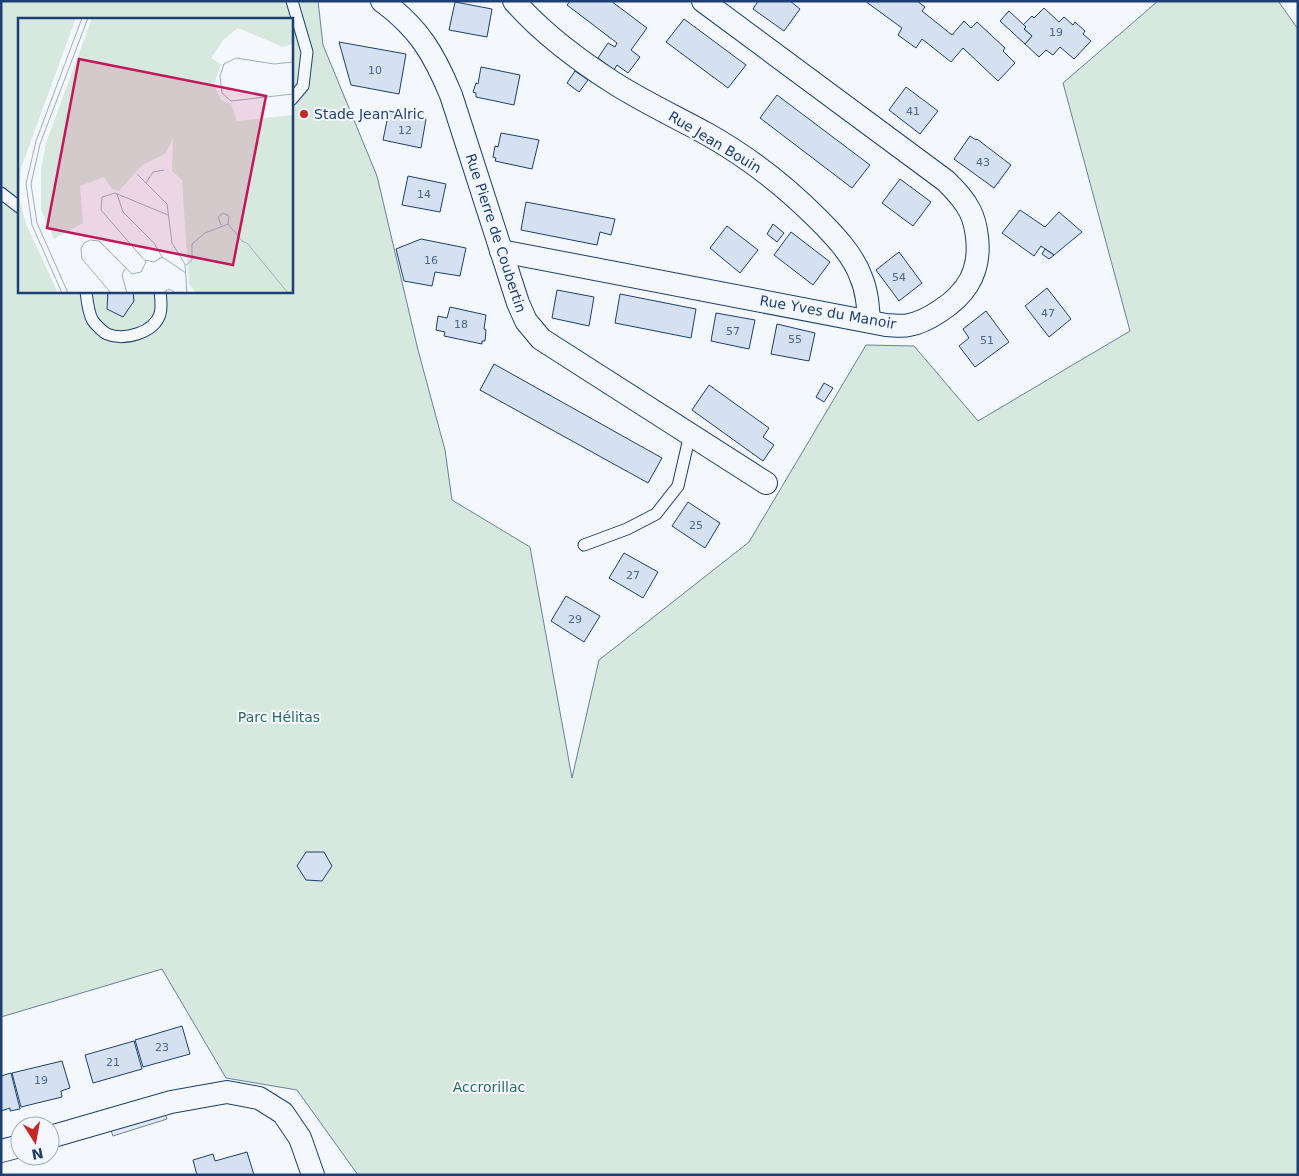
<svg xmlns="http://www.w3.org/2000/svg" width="1299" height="1176" font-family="'DejaVu Sans',sans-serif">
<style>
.green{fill:#d7e8df;stroke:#687fa3;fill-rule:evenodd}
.parking{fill:#e3e8f0;stroke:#687fa3}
.building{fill:#d5e0f0;stroke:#1d3f73}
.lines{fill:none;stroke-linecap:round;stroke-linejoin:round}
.lane-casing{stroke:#1d3f73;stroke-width:13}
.street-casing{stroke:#1d3f73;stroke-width:24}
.lane{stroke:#f4f7fb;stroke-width:11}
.street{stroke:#f4f7fb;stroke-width:22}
.poi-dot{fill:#c62828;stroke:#f4f7fb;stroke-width:2}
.labels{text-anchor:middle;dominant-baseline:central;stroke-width:4;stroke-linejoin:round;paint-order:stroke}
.number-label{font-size:11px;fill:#4b6792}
.poi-label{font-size:14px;fill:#1d3f73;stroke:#f4f7fb;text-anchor:start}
.street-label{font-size:14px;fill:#1d3f73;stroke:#f4f7fb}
.park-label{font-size:14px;fill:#2c6c60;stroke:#f4f7fb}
.inset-road{fill:none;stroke:#9eadc5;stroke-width:1}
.view{fill:#c2185b;fill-opacity:0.15;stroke:#c2185b;stroke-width:2.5}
.inset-edge{fill:none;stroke:#1d3f73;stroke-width:2.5}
</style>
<rect width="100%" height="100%" fill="#f4f7fb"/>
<path class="green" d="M1,1H318L323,45L377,176L418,350L445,450L452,500L530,547L572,778L599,660L749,542L866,345L914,346L978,421L1130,331L1063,83L1158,1H1278L1298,29V1175H358L297,1090L226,1078L162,969L1,1017ZM19,19H291V291H19Z"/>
<path class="parking" d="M164,1112L167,1119L113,1136L110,1128Z"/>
<g class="building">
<path d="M570,1H611L647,28L631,50L640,57L628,73L617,65L614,70L598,58L608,43L615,47L617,43L567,5Z"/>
<path d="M758,1H790L800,9L784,31L753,9Z"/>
<path d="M865,1H917L925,7L922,11L952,35L964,21L971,28L977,22L1005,48L1003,51L1015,63L998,81L963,48L951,62L922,39L916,48L898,35L902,28Z"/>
<path d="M455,2L492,9L487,37L449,30Z"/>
<path d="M1044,8L1059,22L1064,17L1073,25L1075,22L1085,31L1083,34L1091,41L1074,59L1060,47L1053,55L1046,50L1039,57L1025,44L1032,36L1024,29L1026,27L1023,25L1032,16L1034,18Z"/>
<path d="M1009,11L1026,27L1024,29L1032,36L1025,44L1000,21Z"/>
<path d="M684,19L746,65L728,88L666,42Z"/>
<path d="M339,42L406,54L399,94L351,85Z"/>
<path d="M481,67L520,75L514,105L476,97V93L473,92L476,83L478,84Z"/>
<path d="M575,71L588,80L579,92L567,83Z"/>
<path d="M906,87L938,111L920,134L889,110Z"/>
<path d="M777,95L870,165L852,188L760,118Z"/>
<path d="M389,111L426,119L421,148L383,140Z"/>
<path d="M501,133L539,140L532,169L495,161L496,158L493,157L495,146L498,147Z"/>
<path d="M970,136L976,140L977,139L1011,165L994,188L954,159Z"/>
<path d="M408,176L446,184L440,212L402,205Z"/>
<path d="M900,179L931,202L913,226L882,203Z"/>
<path d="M526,202L615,219L611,235L600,232L597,245L521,230Z"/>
<path d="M1020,210L1045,227L1059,212L1082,232L1054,255L1041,246L1034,256L1002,233Z"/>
<path d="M773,224L784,233L777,242L767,234Z"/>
<path d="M727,226L758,250L740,273L710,248Z"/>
<path d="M791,232L830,262L813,285L774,255Z"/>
<path d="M421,239L466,248L460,276L435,272L432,286L404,281L396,249Z"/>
<path d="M1045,249L1054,255L1049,259L1042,254Z"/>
<path d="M899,252L922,283L899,301L876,270Z"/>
<path d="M1047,288L1071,319L1049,337L1025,306Z"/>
<path d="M557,290L594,297L589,326L552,318Z"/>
<path d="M108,291H133L134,301L123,317L107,309Z"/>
<path d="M620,294L696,309L691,338L615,323Z"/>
<path d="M450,307L486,315L484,329L486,330L485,341H482V344L444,336L445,332L436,330L438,316L447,318Z"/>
<path d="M986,311L1009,342L975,367L959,346L969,338L963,329Z"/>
<path d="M716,313L755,320L749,349L711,341Z"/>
<path d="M777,324L815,333L809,361L771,354Z"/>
<path d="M494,364L662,458L648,483L480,390Z"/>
<path d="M824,383L833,388L824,402L816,397Z"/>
<path d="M709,385L769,428L763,437L774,445L763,461L692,410Z"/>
<path d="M688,502L720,523L705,548L672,526Z"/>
<path d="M624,553L658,572L643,598L609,578Z"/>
<path d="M566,596L600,616L584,642L551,621Z"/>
<path d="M306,852H324L332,866L322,881L306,880L297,866Z"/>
<path d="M182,1026L190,1054L143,1067L135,1040Z"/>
<path d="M134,1041L142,1069L93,1083L85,1055Z"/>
<path d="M62,1061L70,1088L61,1091L62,1097L21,1107L12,1073Z"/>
<path d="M11,1073L20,1109L10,1111V1108L1,1111V1076Z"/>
<path d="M247,1152L254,1175H197L193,1160L213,1154L215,1161Z"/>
</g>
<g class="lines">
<g class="lane-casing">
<g id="lane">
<path d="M291,100L303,86L307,52L292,1"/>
<path d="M1,193L19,207"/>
<path d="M86,291C87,300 88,313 93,321C96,325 103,332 107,334C124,341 154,333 160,314C162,307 161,299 160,291"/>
<path d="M584,545L627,529L656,514L678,486L690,434"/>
</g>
</g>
<g class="street-casing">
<g id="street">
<path d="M382,1C419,28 434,54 451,95L518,303L526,321L541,339L766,483"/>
<path d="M514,1C542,33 578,60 614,83C644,102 676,117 707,134C748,157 785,186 818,219C835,236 853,255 861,277C867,291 868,306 869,321"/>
<path d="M501,251L886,325C893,325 902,327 909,325C920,323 931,317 940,311C968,293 981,270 977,237C976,228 974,219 970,211C964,199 955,190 946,181L703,1"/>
<path d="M50,1137L171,1102L227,1092L259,1098L283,1113L300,1138L313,1175"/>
<path d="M1,1151L20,1146"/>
</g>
</g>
<use href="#lane" class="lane"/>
<use href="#street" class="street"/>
</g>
<circle class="poi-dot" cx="304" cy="114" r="5"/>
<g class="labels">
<g class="number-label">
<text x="1056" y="32">19</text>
<text x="375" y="70">10</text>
<text x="913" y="111">41</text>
<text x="405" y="130">12</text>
<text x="983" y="162">43</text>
<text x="424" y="194">14</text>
<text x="431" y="260">16</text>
<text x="899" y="277">54</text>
<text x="1048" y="313">47</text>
<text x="461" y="324">18</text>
<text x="733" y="331">57</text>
<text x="795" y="339">55</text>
<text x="987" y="340">51</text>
<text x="696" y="525">25</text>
<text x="633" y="575">27</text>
<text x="575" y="619">29</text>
<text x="162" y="1047">23</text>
<text x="113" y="1062">21</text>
<text x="41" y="1080">19</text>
</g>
<g class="poi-label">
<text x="314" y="114">Stade Jean Alric</text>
</g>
<g class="street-label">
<text transform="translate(715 142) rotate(31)">Rue Jean Bouin</text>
<text transform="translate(496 233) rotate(72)">Rue Pierre de Coubertin</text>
<text transform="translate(828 312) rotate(10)">Rue Yves du Manoir</text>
</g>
<g class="park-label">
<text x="279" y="717">Parc Hélitas</text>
<text x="489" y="1087">Accrorillac</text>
</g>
</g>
<g transform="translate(18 18)">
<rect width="275" height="275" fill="#f4f7fb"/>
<path d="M0,0H58L3,150L1,179L8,206L40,275H0ZM74,0H275L274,26L265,29L220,10L205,22L193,40L203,46L196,66L203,82L213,86L219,103L275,97V275H178L171,266L164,162L154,153L155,120L148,135L123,148L101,173L94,171L86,159L62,168L65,205L36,221L23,192V152L28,125Z" fill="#d7e8df"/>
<path class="inset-road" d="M275,44L256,46L218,40L206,46L202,58L204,75L213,83L275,76M119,156L149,186L154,225L167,246L169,275M128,165L135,154L146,152M99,176L105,194L136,225L144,239M203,207L200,199L205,195L211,198L210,206M127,242L136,244L144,239L168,255M167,248L174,242V226L187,215L210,206L224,223L229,225L270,275M107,251L104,257L109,275M44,275L14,207L8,166L18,123L64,0M50,275L19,205L13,166L22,126L70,0M93,275L64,241L63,231L66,225L72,222L81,223L114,256L123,254L128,244L83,192L84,179L97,175L150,197M145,275L151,271L158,275"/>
<path class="view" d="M61,41L248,78L215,247L29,210Z"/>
<rect width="275" height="275" class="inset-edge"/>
</g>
<rect width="1299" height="1176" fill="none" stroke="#1d3f73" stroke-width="5"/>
<g transform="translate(35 1141) rotate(169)"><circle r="24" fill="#f4f7fb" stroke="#9eadc5"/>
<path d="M0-4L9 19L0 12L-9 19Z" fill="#c62828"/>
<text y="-8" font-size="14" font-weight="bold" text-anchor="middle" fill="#1d3f73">N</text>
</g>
</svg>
